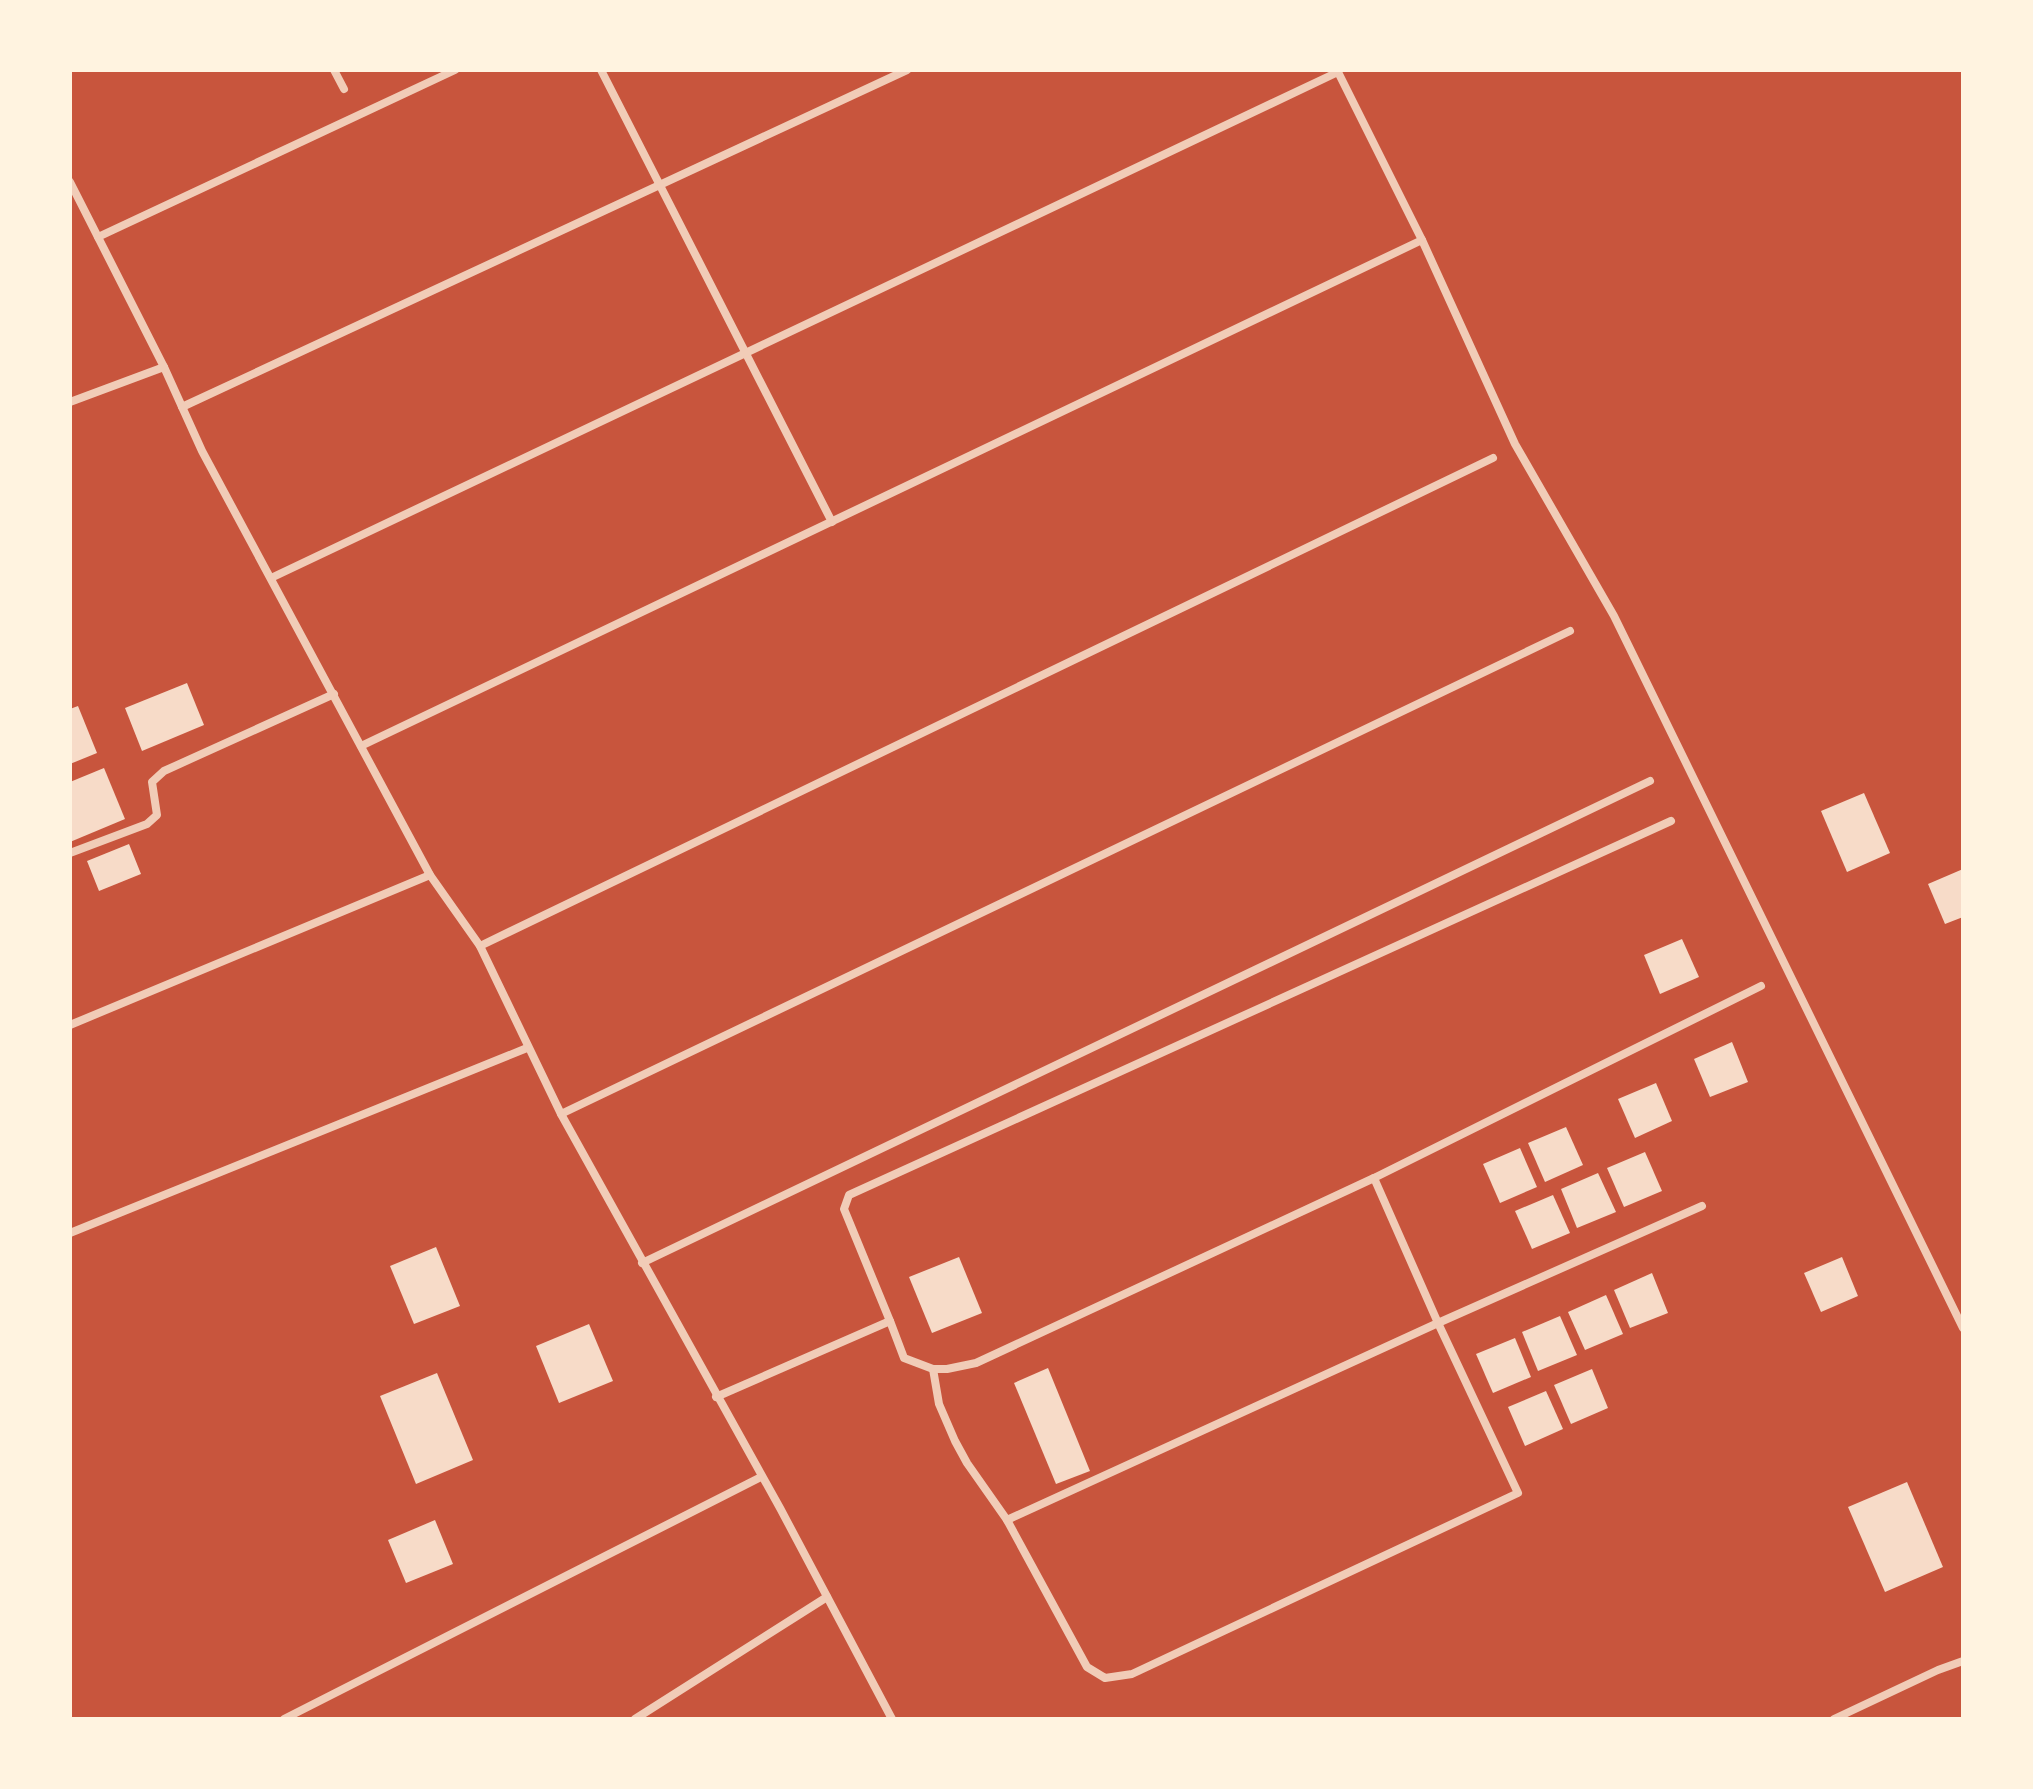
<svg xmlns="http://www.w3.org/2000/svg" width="2033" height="1789" font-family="'Roboto Serif',serif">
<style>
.building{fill:#f7dbc8}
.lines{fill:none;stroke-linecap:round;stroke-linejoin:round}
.minor{stroke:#f1ccb7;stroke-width:8}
</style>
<rect width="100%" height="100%" fill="#c8553d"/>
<g class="building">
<path d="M187,683L204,725L142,751L125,708Z"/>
<path d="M78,706L97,753L70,764V709Z"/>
<path d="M104,768L125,819L70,842V782Z"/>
<path d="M1864,793L1890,853L1847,872L1821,811Z"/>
<path d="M129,844L141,874L99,891L87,861Z"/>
<path d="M1963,869V917L1945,924L1928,884Z"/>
<path d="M1682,939L1699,977L1660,994L1644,955Z"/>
<path d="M1732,1042L1748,1082L1710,1097L1694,1059Z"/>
<path d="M1656,1083L1672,1121L1635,1138L1618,1099Z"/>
<path d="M1566,1127L1583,1165L1545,1182L1528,1143Z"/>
<path d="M1520,1148L1537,1187L1500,1203L1483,1164Z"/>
<path d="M1645,1152L1662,1191L1624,1207L1607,1168Z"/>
<path d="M1598,1173L1616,1212L1577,1228L1561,1189Z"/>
<path d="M1553,1195L1570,1233L1532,1249L1515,1211Z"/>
<path d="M436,1247L460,1306L414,1324L390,1266Z"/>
<path d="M959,1257L982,1313L932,1333L909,1277Z"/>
<path d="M1842,1257L1858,1296L1821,1312L1804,1273Z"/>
<path d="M1652,1273L1668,1313L1630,1328L1614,1290Z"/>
<path d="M1606,1295L1623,1334L1585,1350L1568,1312Z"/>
<path d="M1560,1316L1577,1355L1538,1371L1522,1332Z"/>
<path d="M589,1324L613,1381L559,1403L536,1346Z"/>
<path d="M1515,1338L1531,1377L1493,1393L1476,1354Z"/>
<path d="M1048,1368L1090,1471L1056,1484L1014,1383Z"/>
<path d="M1592,1369L1608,1408L1571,1424L1554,1385Z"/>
<path d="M437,1373L473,1460L416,1484L380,1396Z"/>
<path d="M1546,1391L1563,1429L1525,1446L1508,1407Z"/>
<path d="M1907,1482L1943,1567L1885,1592L1848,1507Z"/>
<path d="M435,1520L453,1564L406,1583L388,1540Z"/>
</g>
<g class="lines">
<g class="minor">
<path d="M334,70L344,89"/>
<path d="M601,70L832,522"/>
<path d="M1337,70L1422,240L1515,444L1614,616L1963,1328"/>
<path d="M70,182L164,367L202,451L430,875L480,946L561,1114L780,1508L892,1719"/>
<path d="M98,237L455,70"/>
<path d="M70,402L164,367"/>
<path d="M182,407L907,70"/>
<path d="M271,578L1338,72"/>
<path d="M361,746L1422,240"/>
<path d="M70,853L147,824L157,815L152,782L164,771L334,694"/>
<path d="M480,946L1493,458"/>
<path d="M70,1025L430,875"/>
<path d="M561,1114L1570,631"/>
<path d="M70,1233L527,1048"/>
<path d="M642,1263L1650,781"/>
<path d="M890,1321L844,1209L849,1195L1671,821"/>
<path d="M933,1369L939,1404L955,1441L967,1463L1007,1520L1087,1667L1105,1678L1132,1674L1518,1493L1438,1323L1374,1178"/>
<path d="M716,1397L890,1321L904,1358L933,1369H947L976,1363L1374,1178L1761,986"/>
<path d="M1007,1520L1438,1323L1702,1206"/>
<path d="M284,1719L761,1477"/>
<path d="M635,1719L827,1597"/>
<path d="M1834,1719L1938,1670L1963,1661"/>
</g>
</g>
<rect width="2033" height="1789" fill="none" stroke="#fff3e0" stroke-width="144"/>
</svg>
